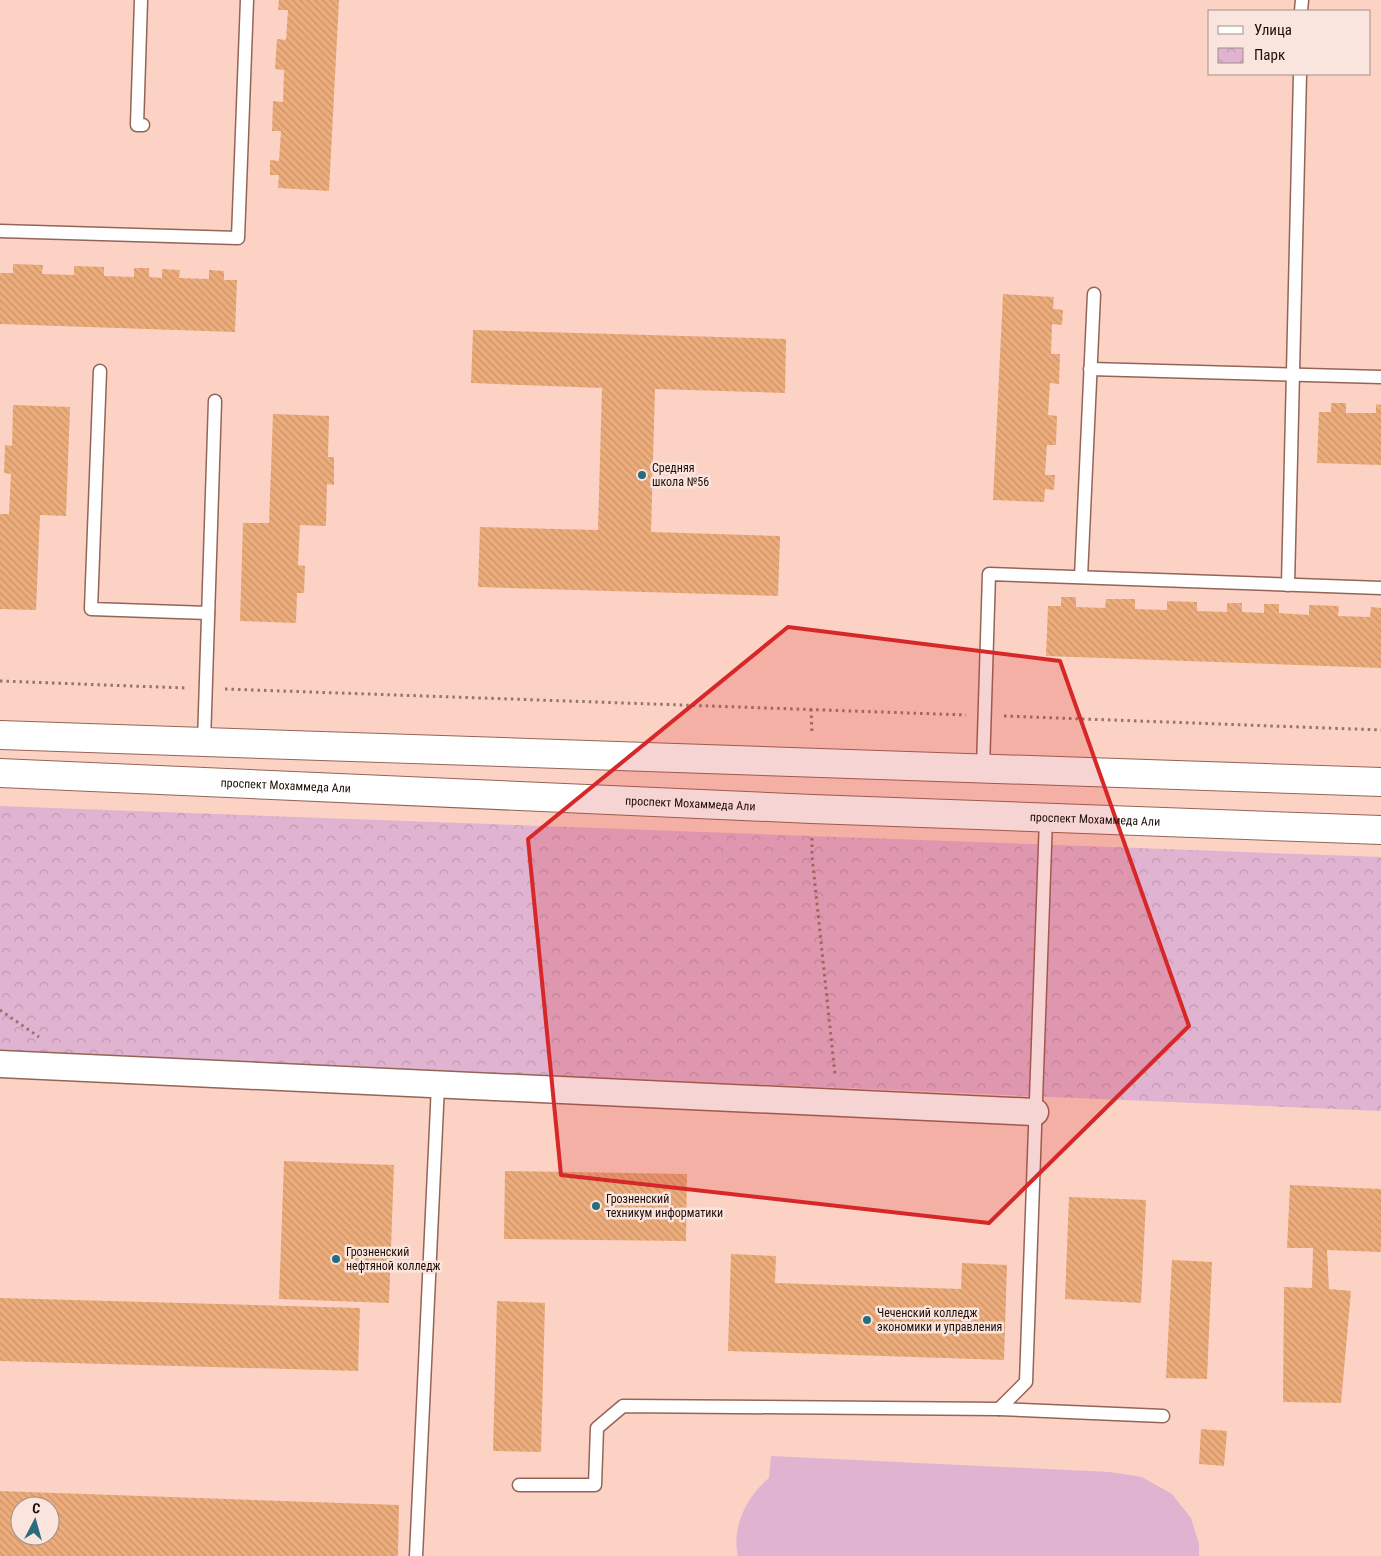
<svg xmlns="http://www.w3.org/2000/svg" width="1381" height="1556" font-family="'Roboto Condensed',sans-serif">
<style>
.park{fill:url(#park-crowns)}
.garden{fill:#e0b3d1}
.building{fill:url(#building-back-hatch);fill-rule:evenodd}
.lines{fill:none;stroke-linecap:round;stroke-linejoin:round}
.lane-casing{stroke:#936557;stroke-width:15}
.street-casing{stroke:#936557;stroke-width:29}
.primary-casing{stroke:#936557;stroke-width:30}
.path{stroke:#93756b;stroke-width:3;stroke-dasharray:2.5 4;stroke-linecap:butt}
.lane{stroke:#fff;stroke-width:12}
.street{stroke:#fff;stroke-width:26}
.primary{stroke:#fff;stroke-width:28}
.marked{fill:#d62828;fill-opacity:0.2;stroke:#d62828;stroke-width:4;stroke-linejoin:round}
.poi-dot{fill:#286c7d;stroke:#fae5de;stroke-width:2}
.labels{text-anchor:middle;dominant-baseline:central;stroke-width:5;stroke-linejoin:round;paint-order:stroke}
.poi-label{font-size:12px;fill:#1e0d07;stroke:#fae5de;text-anchor:start}
.street-label{font-size:12px;fill:#1e0d07;stroke:#fae5de}
</style>
<defs>
<pattern id="park-crowns" width="20" height="18" patternUnits="userSpaceOnUse" patternTransform="scale(1.25)"><rect width="20" height="18" fill="#e0b3d1"/><path d="M2 6a3 3 0 1 1 6 0M12 15a3 3 0 1 1 6 0" fill="none" stroke="#c099b2"/></pattern>
<pattern id="building-back-hatch" width="6" height="6" patternUnits="userSpaceOnUse" patternTransform="scale(1.25)"><rect width="6" height="6" fill="#ecac7b"/><path d="M-1 5l2 2M0 0l6 6M5-1l2 2" fill="none" stroke="#ca9369"/></pattern>
</defs>
<rect width="100%" height="100%" fill="#fcd2c5"/>
<path class="park" d="M0,806L1381,857V1111L0,1052Z"/>
<path class="garden" d="M771,1456L1110,1472L1142,1477L1172,1494L1191,1518L1199,1544V1556H738C731,1527 747,1496 769,1478Z"/>
<g class="building">
<path d="M279,0H339L329,191L278,188L279,175H270V160L279,161L281,131H272L273,101L283,102L284,70L275,69L277,39L286,40L288,10H278Z"/>
<path d="M13,264L43,265L42,274L74,275V266L104,267V276L134,277V268H149V277L162,278V269L180,270L179,278L209,279V270L224,271V280H237L235,332L0,324V273H13Z"/>
<path d="M1003,294L1054,297L1053,309L1063,310L1062,325L1052,324L1051,354H1060L1059,384L1050,383L1048,415L1057,416L1056,445H1047L1045,475H1055L1054,490L1045,489L1044,502L993,500Z"/>
<path d="M473,330L786,339L785,393L655,389L651,532L780,536L778,596L478,587L480,527L598,530L602,388L471,383Z"/>
<path d="M1331,403H1346V413H1376V404L1381,405V465L1317,463L1319,412H1331Z"/>
<path d="M13,405L70,407L66,516L40,515L36,610L0,609V514H9L11,474L4,473L5,445L12,446Z"/>
<path d="M273,414L329,416L328,457H334V485L327,484L326,526L300,525L298,565L305,566L304,593H297L296,623L240,621L243,523H269Z"/>
<path d="M1061,597H1076V607L1105,608L1106,599H1135V609L1167,610V601L1197,602V611L1227,612V603H1242V612L1264,613V604H1279V613L1309,615V605L1339,606L1338,616L1370,617L1371,607L1381,608V668L1046,656L1048,606H1061Z"/>
<path d="M284,1161L394,1165L389,1303L279,1299Z"/>
<path d="M505,1171L687,1174L686,1241L504,1239Z"/>
<path d="M1290,1185L1381,1189V1252L1327,1250L1329,1289L1351,1291L1341,1403L1283,1402L1284,1287L1312,1288L1313,1248H1287Z"/>
<path d="M1069,1197L1146,1200L1141,1303L1065,1299Z"/>
<path d="M731,1254L776,1256L775,1283L961,1289L962,1263L1007,1265L1004,1360L728,1351Z"/>
<path d="M1172,1260L1212,1262L1207,1379L1166,1378Z"/>
<path d="M0,1298L360,1308L358,1371L0,1361Z"/>
<path d="M497,1301L545,1303L541,1452L493,1451Z"/>
<path d="M1201,1429L1227,1431L1224,1466L1199,1464Z"/>
<path d="M0,1491L399,1505L398,1556H0ZM20,1506H50V1536H20Z"/>
</g>
<g class="lines">
<g class="lane-casing">
<g id="lane">
<path d="M141,0L137,125H143"/>
<path d="M1301,11L1302,0"/>
<path d="M0,231L238,238L247,0"/>
<path d="M1090,369L1381,377"/>
<path d="M100,371L91,609L208,613"/>
<path d="M1081,577L1094,294"/>
<path d="M1288,585L1300,74"/>
<path d="M204,742L215,401"/>
<path d="M983,768L989,574L1381,588"/>
<path d="M999,1409L1163,1416"/>
<path d="M519,1485H595L597,1428L623,1406L999,1409L1026,1382L1046,818"/>
<path d="M416,1556L438,1085"/>
</g>
</g>
<g class="street-casing">
<path id="street" d="M0,1064L1035,1112"/>
</g>
<g class="primary-casing">
<g id="primary">
<path d="M0,735L1381,782"/>
<path id="s1" d="M0,773L812,809L1381,830"/>
</g>
</g>
<g class="path">
<path d="M0,681L186,688"/>
<path d="M225,689L966,715"/>
<path d="M811,709L812,734"/>
<path d="M1004,716L1381,730"/>
<path d="M812,838V856L835,1075"/>
<path d="M0,1010L39,1037"/>
</g>
<use href="#lane" class="lane"/>
<use href="#street" class="street"/>
<use href="#primary" class="primary"/>
</g>
<path class="marked" d="M788,627L1060,661L1189,1026L989,1223L561,1175L528,839Z"/>
<g class="poi-dot">
<circle cx="642" cy="475" r="5"/>
<circle cx="596" cy="1206" r="5"/>
<circle cx="336" cy="1259" r="5"/>
<circle cx="867" cy="1320" r="5"/>
</g>
<g class="labels">
<g class="poi-label">
<text x="652" y="468">Средняя<tspan x="652" dy="14">школа №56</tspan></text>
<text x="606" y="1199">Грозненский<tspan x="606" dy="14">техникум информатики</tspan></text>
<text x="346" y="1252">Грозненский<tspan x="346" dy="14">нефтяной колледж</tspan></text>
<text x="877" y="1313">Чеченский колледж<tspan x="877" dy="14">экономики и управления</tspan></text>
</g>
<g class="street-label">
<text stroke="none"><textPath href="#s1" startOffset="286">проспект Мохаммеда Али</textPath></text>
<text stroke="none"><textPath href="#s1" startOffset="691">проспект Мохаммеда Али</textPath></text>
<text stroke="none"><textPath href="#s1" startOffset="1096">проспект Мохаммеда Али</textPath></text>
</g>
</g>
<rect x="1208" y="10" width="162" height="65" fill="#fae5de" stroke="#a28f88"/>
<rect x="1218" y="26" width="25" height="8" fill="#ffffff" stroke="#a28f88"/>
<text x="1254" y="35" font-size="15" fill="#1e0d07">Улица</text>
<rect x="1218" y="48" width="25" height="15" fill="url(#park-crowns)" stroke="#a28f88"/>
<text x="1254" y="60" font-size="15" fill="#1e0d07">Парк</text>
<g transform="translate(35 1521) rotate(6)"><circle r="24" fill="#fae5de" stroke="#a28f88"/>
<path d="M0-4L9 19L0 12L-9 19Z" fill="#286c7d"/>
<text y="-8" font-size="14" font-weight="bold" text-anchor="middle" fill="#1e0d07">С</text>
</g>
</svg>
